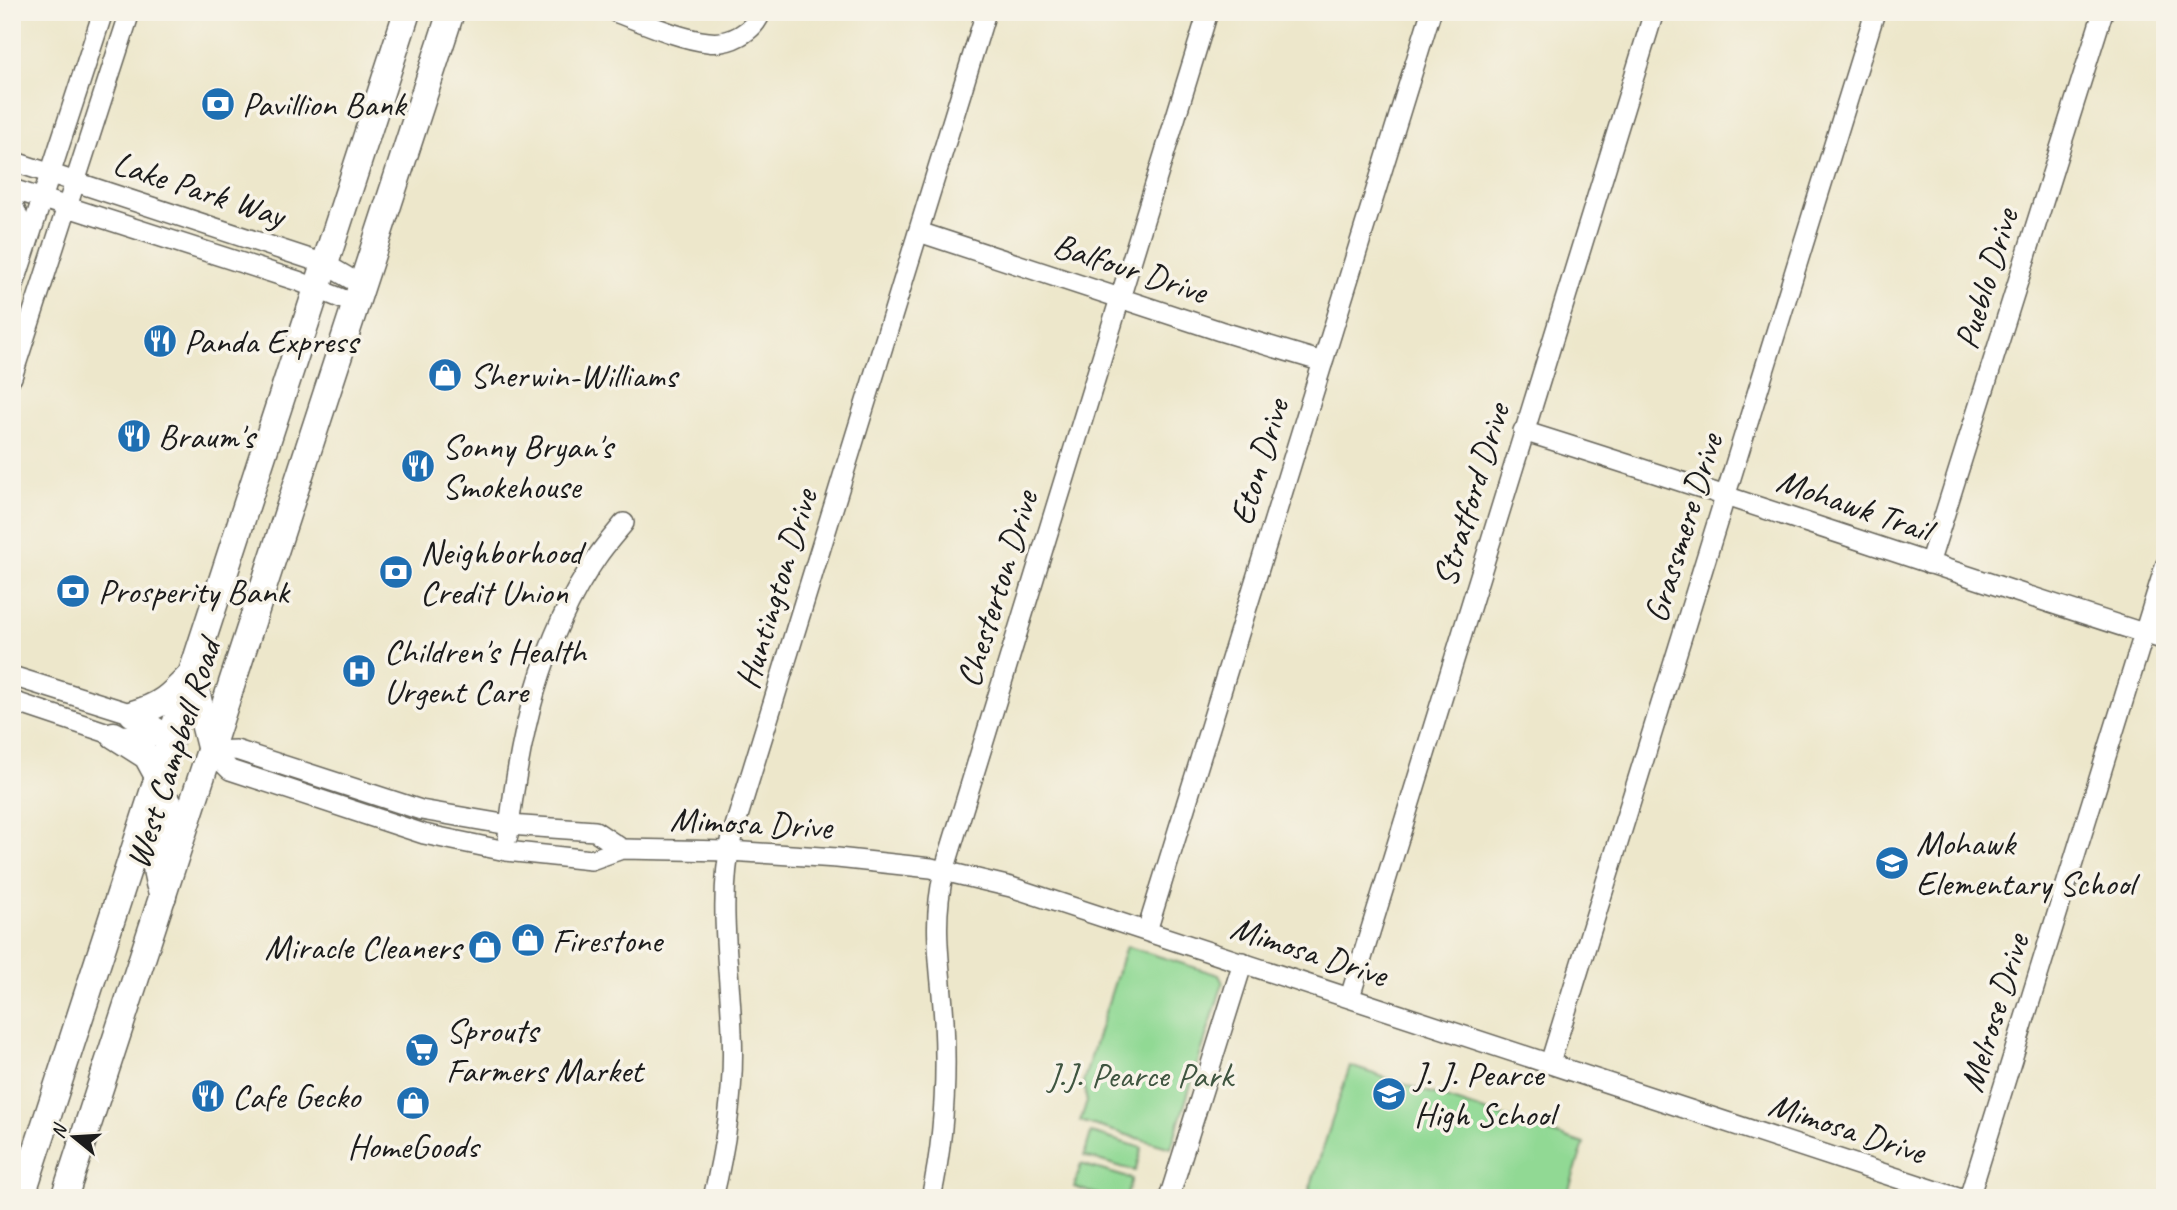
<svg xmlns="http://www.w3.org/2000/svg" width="2177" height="1210" font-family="Caveat,sans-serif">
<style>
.green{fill:#91d994;stroke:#567a58;stroke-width:2}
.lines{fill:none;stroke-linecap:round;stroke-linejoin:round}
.minor-casing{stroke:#656359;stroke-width:22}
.major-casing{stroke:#656359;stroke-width:29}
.minor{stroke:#fff;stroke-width:19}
.major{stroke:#fff;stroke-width:26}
.labels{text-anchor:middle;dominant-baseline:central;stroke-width:7;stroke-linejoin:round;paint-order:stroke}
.poi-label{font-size:35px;fill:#1c1c1c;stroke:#f7f3e8;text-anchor:start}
.street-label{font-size:35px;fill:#1c1c1c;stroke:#f7f3e8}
.park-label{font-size:35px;fill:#3f5540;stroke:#f7f3e8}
</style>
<rect width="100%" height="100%" fill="#f7f3e8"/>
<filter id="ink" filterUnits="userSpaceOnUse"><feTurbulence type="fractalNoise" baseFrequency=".0143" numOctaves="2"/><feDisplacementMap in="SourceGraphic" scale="14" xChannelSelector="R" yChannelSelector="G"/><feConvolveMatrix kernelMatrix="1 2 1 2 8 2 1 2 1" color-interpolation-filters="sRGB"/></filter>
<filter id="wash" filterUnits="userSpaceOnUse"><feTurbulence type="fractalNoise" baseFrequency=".00686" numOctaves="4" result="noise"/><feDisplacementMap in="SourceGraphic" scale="28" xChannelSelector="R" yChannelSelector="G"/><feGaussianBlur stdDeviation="1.57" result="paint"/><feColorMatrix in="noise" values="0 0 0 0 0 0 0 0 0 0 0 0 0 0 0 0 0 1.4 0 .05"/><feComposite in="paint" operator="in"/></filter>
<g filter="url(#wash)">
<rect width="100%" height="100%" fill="#ede7cb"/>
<g class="green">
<path d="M1126,946L1219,975L1223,983L1171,1148L1080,1121L1087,1102L1083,1082Z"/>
<path d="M1350,1066L1584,1144L1566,1198L1307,1197Z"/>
<path d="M1091,1133L1142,1148L1135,1171L1084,1156Z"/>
<path d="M1081,1164L1132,1179L1126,1198H1109L1074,1187Z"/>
</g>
</g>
<g filter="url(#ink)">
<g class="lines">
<g class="minor-casing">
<g id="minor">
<path d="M615,12C642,22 680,39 708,42C729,45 754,32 761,12"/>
<path d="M12,161L325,264L361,285"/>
<path d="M12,189L298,281L355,304"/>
<path d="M12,202L28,241"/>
<path d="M919,232L1220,331L1323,362"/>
<path d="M12,291L103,12"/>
<path d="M12,377L130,12"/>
<path d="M1523,431C1738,498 1951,572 2165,640"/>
<path d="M1929,564L2103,12"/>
<path d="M12,676L133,714L172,736"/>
<path d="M12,701L114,735L171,736"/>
<path d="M211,751L230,770L424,834L506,851L591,860L622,849L729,851L837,858L931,868L1011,887L1958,1198"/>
<path d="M211,751L236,750L421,810L509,825L595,831L622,849"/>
<path d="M508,836C519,739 540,639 597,557C605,545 615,534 624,523"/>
<path d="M1147,931L1431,12"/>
<path d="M1350,997L1654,12"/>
<path d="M1550,1063L1875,12"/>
<path d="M713,1198C726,1144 735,1089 732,1033C730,966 717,903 732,836L986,12"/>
<path d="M931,1198C944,1140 947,1079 944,1021C941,965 931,927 944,871L1208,12"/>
<path d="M1169,1198L1243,962"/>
<path d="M1969,1198L2165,566"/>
</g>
</g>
<g class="major-casing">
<g id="major">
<path d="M192,675L211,751"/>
<path d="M133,714C161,706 170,697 190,676"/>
<path d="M114,735L147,756L159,778"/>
<path d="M163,896C149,859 157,840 169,804"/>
<path d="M21,1198L407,12"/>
<path d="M64,1198L451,12"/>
</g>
</g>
<use href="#minor" class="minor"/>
<use href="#major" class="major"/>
</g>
</g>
<defs>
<g id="bank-disc" transform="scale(1.75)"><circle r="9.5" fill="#1f6fb2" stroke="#f7f3e8"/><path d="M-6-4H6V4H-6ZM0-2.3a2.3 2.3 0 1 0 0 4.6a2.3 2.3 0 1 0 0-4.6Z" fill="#fff"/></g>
<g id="restaurant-disc" transform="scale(1.75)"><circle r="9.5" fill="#1f6fb2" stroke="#f7f3e8"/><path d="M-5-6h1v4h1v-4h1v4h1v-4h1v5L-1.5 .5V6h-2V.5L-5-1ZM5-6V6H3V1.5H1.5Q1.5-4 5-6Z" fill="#fff"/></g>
<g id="shop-disc" transform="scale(1.75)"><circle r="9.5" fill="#1f6fb2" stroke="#f7f3e8"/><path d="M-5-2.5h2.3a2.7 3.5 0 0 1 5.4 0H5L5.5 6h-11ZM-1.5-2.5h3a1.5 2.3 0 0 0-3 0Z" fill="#fff"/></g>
<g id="hospital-disc" transform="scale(1.75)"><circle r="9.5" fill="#1f6fb2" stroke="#f7f3e8"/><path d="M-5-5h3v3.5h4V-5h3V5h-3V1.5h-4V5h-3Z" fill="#fff"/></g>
<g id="school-disc" transform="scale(1.75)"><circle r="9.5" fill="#1f6fb2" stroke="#f7f3e8"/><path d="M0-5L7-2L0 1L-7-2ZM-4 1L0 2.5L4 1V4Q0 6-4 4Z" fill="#fff"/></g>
<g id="supermarket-disc" transform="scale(1.75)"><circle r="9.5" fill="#1f6fb2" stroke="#f7f3e8"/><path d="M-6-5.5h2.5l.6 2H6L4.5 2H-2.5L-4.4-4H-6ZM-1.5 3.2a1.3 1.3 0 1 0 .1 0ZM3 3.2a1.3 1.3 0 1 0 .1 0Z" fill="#fff"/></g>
</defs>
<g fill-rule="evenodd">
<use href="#bank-disc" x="218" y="104"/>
<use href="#restaurant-disc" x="160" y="341"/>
<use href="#shop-disc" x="445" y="375"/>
<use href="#restaurant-disc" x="134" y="436"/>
<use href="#restaurant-disc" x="418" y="466"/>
<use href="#bank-disc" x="396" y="572"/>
<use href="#bank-disc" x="73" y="591"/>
<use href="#hospital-disc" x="359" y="671"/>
<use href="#school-disc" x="1892" y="863"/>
<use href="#shop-disc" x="528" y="940"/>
<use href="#shop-disc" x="485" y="947"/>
<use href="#supermarket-disc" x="422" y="1050"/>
<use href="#school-disc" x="1389" y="1094"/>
<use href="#restaurant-disc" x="208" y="1096"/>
<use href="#shop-disc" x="413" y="1103"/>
</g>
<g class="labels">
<g class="poi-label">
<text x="242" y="104">Pavillion Bank</text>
<text x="184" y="341">Panda Express</text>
<text x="470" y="375">Sherwin-Williams</text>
<text x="158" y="436">Braum's</text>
<text x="442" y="446">Sonny Bryan's<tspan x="442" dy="40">Smokehouse</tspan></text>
<text x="420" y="552">Neighborhood<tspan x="420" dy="40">Credit Union</tspan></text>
<text x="98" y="591">Prosperity Bank</text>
<text x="384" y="651">Children's Health<tspan x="384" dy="40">Urgent Care</tspan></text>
<text x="1916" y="843">Mohawk<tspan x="1916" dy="40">Elementary School</tspan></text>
<text x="552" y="940">Firestone</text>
<text x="461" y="947" text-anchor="end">Miracle Cleaners</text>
<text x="446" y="1030">Sprouts<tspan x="446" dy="40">Farmers Market</tspan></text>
<text x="1414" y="1074">J. J. Pearce<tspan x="1414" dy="40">High School</tspan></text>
<text x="232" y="1096">Cafe Gecko</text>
<text x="413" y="1146" text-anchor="middle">HomeGoods</text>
</g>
<g class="street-label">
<text transform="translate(199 189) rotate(18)">Lake Park Way</text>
<text transform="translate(1130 268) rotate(18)">Balfour Drive</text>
<text transform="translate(1986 279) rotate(-73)">Pueblo Drive</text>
<text transform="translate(1259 462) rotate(-73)">Eton Drive</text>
<text transform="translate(1471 495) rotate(-73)">Stratford Drive</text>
<text transform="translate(1854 505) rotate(19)">Mohawk Trail</text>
<text transform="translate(1683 528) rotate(-73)">Grassmere Drive</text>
<text transform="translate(776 589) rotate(-73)">Huntington Drive</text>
<text transform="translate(997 589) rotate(-73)">Chesterton Drive</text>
<text transform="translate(173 754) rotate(-72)">West Campbell Road</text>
<text transform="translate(751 823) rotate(3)">Mimosa Drive</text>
<text transform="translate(1309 951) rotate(18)">Mimosa Drive</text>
<text transform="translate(1994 1013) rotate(-73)">Melrose Drive</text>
<text transform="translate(1847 1128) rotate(18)">Mimosa Drive</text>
</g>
<g class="park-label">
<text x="1140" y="1075">J.J. Pearce Park</text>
</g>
</g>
<rect width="2177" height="1210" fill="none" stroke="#f7f3e8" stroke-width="42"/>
<g transform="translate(74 1137) rotate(288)" stroke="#f7f3e8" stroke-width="5" paint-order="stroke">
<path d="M0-5L12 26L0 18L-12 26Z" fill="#1c1c1c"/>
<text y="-10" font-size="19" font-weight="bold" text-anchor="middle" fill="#1c1c1c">N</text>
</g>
</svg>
